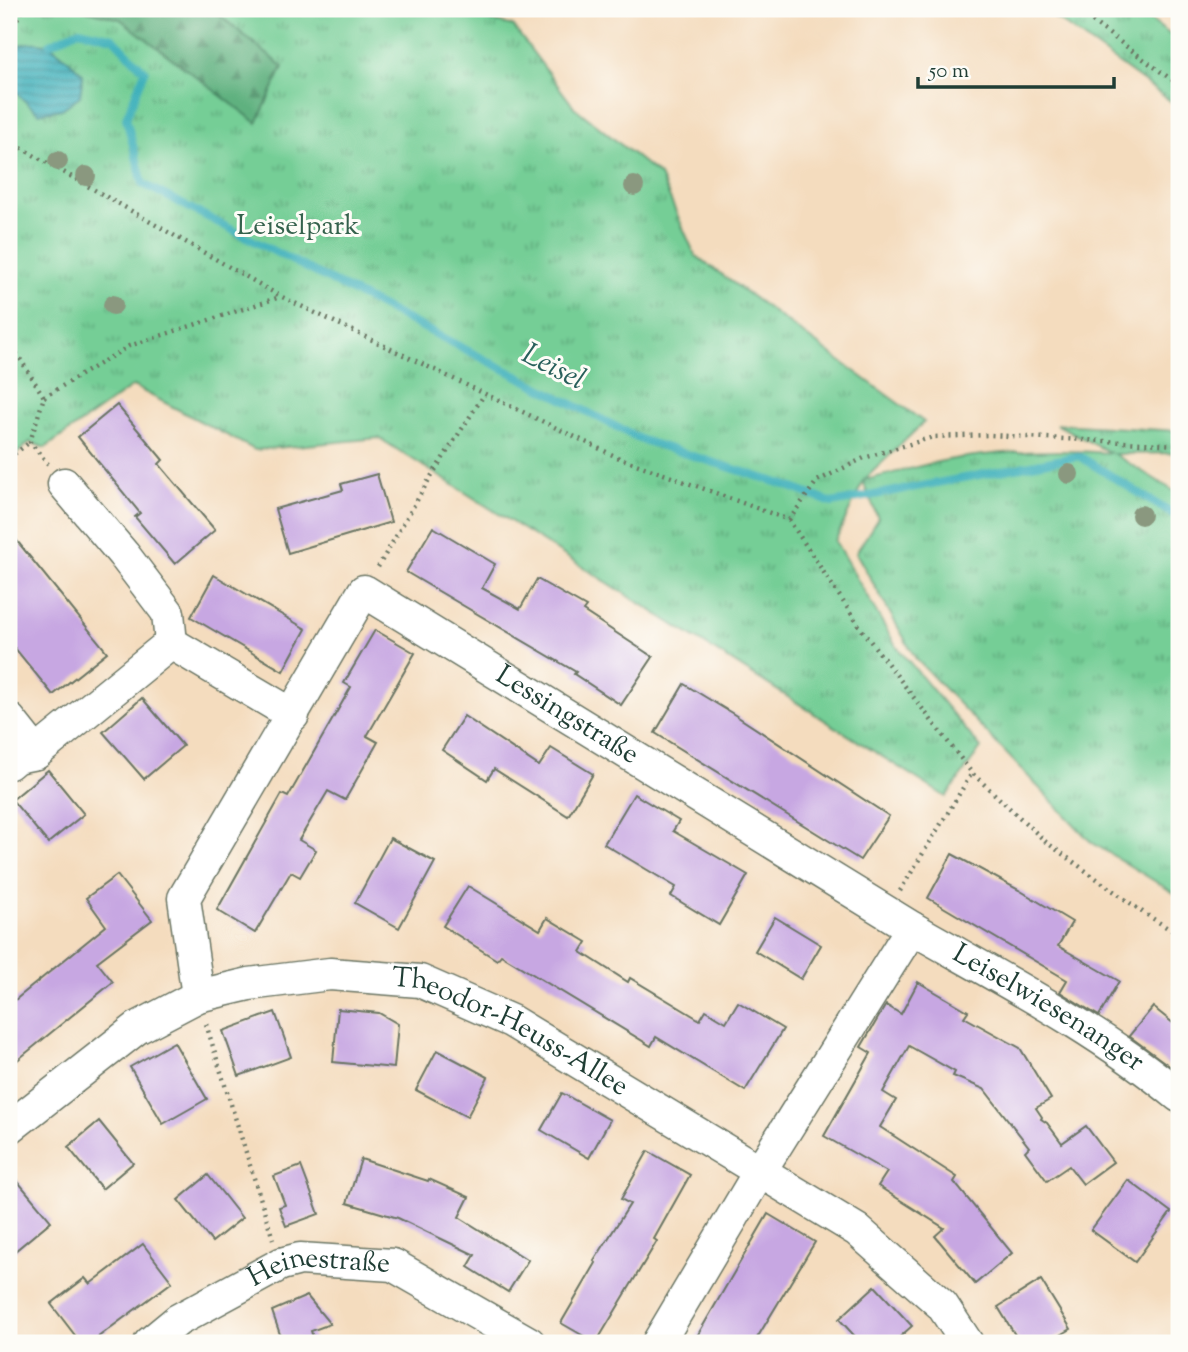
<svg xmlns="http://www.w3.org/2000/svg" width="1188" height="1352" font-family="'Sorts Mill Goudy',serif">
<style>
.grass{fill:url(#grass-tufts);stroke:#4a8665;stroke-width:2}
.forest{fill:url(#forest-firs);stroke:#3f775a;stroke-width:2}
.water{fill:url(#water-rules);stroke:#307778;stroke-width:2}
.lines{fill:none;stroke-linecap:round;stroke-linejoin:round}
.stream{stroke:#41b1bb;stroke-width:8}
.building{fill:#c7a7e2}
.minor-casing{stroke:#6a7564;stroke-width:35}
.path{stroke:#6a7564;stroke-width:4.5;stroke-dasharray:2 5;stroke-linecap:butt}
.minor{stroke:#fff;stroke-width:32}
.tree{fill:#8a987f}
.labels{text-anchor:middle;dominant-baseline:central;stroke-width:6;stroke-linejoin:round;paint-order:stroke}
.park-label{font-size:28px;fill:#34614c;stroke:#fdfcf7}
.street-label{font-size:28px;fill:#1f3d34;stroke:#fdfcf7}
.water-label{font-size:30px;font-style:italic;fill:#29605c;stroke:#fdfcf7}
</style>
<defs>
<pattern id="grass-tufts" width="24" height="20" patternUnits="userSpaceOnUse" patternTransform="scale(1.75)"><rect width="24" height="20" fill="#74ce96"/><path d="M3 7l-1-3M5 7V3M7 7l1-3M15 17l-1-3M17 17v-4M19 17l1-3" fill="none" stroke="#5fa87b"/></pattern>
<pattern id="forest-firs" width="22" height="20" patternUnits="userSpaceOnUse" patternTransform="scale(1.75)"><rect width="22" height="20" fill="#5fb17f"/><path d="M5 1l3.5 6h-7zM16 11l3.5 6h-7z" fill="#4e9169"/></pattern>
<pattern id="water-rules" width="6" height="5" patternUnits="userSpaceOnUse" patternTransform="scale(1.75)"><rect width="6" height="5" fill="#41b1bb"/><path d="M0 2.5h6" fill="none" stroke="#369199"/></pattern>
</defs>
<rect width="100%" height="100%" fill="#fdfcf7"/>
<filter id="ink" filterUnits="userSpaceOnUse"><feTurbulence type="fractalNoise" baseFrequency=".0143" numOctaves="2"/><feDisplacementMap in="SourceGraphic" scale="14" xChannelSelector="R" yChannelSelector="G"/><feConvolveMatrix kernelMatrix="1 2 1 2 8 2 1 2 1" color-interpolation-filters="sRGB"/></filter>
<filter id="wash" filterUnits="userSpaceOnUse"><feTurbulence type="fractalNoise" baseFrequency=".00686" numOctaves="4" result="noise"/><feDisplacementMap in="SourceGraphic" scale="28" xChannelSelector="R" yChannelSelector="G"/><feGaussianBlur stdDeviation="1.57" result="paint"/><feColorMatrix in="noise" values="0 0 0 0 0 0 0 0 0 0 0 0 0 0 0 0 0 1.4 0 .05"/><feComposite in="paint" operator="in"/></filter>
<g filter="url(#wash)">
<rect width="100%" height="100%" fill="#f4dcbe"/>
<g class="grass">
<path d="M9,9H446L513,26L574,107L660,176L695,255L924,422L864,480C896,473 927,463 959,458C1009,451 1060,449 1111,453L1056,424L1179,431V453L1114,454L1179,494V896L1091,842L916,659L856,553L878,518L863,482L835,541L896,646L981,748L946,797L379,438L255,450L133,386L45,448L30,442L9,461Z"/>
<path d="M1043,9H1135L1179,41V107Z"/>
</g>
<path class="forest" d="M81,9H212L283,67L257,123L120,19Z"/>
<path class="water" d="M9,36L17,46C49,35 61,54 83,74L80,96L62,109L39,113C1,83 9,82 9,36Z"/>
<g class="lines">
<path class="stream" d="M50,44L79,30L113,38L145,71L126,118L143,184L642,440L785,485L832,503L1079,456L1179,518"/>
</g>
<g id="blocks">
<g class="building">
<path d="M117,405L163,460L159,464L215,530L175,564L135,517L140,513L78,437Z"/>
<path d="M377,474L391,522L288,553L275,509L343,490L341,484Z"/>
<path d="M433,527L495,564L482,588L520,609L537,579L586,607L583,611L653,657L621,705L574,674L576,672L406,572Z"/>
<path d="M9,531L107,652L53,695L9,641Z"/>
<path d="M214,575L306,629L283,671L191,617Z"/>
<path d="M375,630L415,653L367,736L378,742L345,800L328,791L299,840L316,850L300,877L291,872L255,933L217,910L282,794L288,797L351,687L344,683Z"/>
<path d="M684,684L735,715L889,816L860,860L655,733Z"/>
<path d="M142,698L183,746L144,779L103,732Z"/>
<path d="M464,716L539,766L551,748L593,774L568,816L494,769L487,780L442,750Z"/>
<path d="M48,770L84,814L48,843L12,800Z"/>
<path d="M634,794L679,821L673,831L748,875L719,925L671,896L676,887L604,844Z"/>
<path d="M390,838L435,862L399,928L355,903Z"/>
<path d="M952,854L1019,890L1072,922L1058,946L1119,981L1099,1016L1060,992L1067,980L928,898Z"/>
<path d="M117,875L152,920L97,962L113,982L9,1067V1005L106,926L86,898Z"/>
<path d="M468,886L540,930L547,918L587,942L581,952L628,982L630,978L700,1020L706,1010L726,1022L738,1002L783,1029L745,1091L656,1037L651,1046L501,955L497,960L443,926Z"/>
<path d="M775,917L821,945L801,979L755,951Z"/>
<path d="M918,982L968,1011L964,1017L1020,1048L1051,1099L1036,1108L1042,1117L1041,1119L1047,1123L1062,1143L1086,1126L1113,1162L1083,1184L1069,1166L1047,1181L1025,1151L1029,1147L984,1089L953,1076L955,1072L909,1046L883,1092L896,1100L880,1127L957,1177L954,1182L1012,1253L975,1284L935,1236L944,1228L878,1186L887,1172L824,1136L871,1053L861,1047L884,1008L886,1005L901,1014Z"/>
<path d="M1153,1007L1179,1028V1073L1129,1036Z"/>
<path d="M338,1009L379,1013L398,1024L394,1068L333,1062Z"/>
<path d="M275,1012L291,1057L239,1076L223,1031Z"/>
<path d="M174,1042L207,1099L163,1124L130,1067Z"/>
<path d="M437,1050L488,1077L467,1117L416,1090Z"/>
<path d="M562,1093L610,1120L589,1158L541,1130Z"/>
<path d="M99,1121L133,1163L102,1189L68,1147Z"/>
<path d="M648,1151L690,1175L654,1239L657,1241L596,1343L561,1323L596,1263L594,1261L630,1204L621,1199Z"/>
<path d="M361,1159L428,1181L429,1179L469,1197L459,1217L528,1260L508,1292L468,1267L475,1255L398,1218L347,1203Z"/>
<path d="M301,1166L319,1214L286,1226L279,1207L285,1205L274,1176Z"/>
<path d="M9,1171L51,1221L9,1256Z"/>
<path d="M208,1175L242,1218L212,1242L178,1200Z"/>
<path d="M1128,1180L1171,1212L1135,1262L1091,1230Z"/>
<path d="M768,1214L815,1242L754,1343H693Z"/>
<path d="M143,1244L172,1282L90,1343H81L51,1304L85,1278L90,1284Z"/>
<path d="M1041,1280L1071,1329L1047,1343H1020L998,1307Z"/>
<path d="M875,1286L912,1326L893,1343H861L839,1319Z"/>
<path d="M307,1296L330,1324L311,1331L315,1343H283L272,1311Z"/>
</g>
</g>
</g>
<g filter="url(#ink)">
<use href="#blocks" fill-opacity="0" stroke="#6a7564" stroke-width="2"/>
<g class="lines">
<g class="minor-casing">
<g id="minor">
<path d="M64,484L124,555L168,613L171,643"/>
<path d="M9,719L36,753"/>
<path d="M9,763L16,757L36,753L171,643L293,715"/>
<path id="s1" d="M912,928C1003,980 1098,1029 1179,1096"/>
<path id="s2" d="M198,996L184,898L364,591L912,928L760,1171L658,1343"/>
<path id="s3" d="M9,1128L137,1028L198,996L249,984L330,974L420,981L511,1021L857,1230L942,1305L967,1343"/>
<path id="s4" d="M150,1343L178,1320L281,1264L300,1259L393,1265L529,1343"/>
</g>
</g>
<g class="path">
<path d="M1075,9L1179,85"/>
<path d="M9,30L24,9"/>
<path d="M9,141L280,296L617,457L789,520L864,633L972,773L1046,842L1144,913L1179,935"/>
<path d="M9,341L44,397L30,442L48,464"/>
<path d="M44,397L129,346L280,297"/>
<path d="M9,458L30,442"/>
<path d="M789,520L817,481L864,458L933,437L990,435L1179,445"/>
<path d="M378,567L430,478L484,395"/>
<path d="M900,891L972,773"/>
<path d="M206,1024L273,1239"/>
</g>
<use href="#minor" class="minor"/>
</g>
<g class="tree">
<circle cx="58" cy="161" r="10"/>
<circle cx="86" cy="176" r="10"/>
<circle cx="634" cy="186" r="10"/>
<circle cx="113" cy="305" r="10"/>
<circle cx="1069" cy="474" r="10"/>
<circle cx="1141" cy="515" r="10"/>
</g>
</g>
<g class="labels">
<g class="park-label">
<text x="298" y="227">Leiselpark</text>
</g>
<g class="street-label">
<text stroke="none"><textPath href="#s2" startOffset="693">Lessingstraße</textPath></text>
<text stroke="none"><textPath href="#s1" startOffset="158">Leiselwiesenanger</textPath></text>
<text stroke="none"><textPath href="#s3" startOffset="558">Theodor-Heuss-Allee</textPath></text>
<text stroke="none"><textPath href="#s4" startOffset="191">Heinestraße</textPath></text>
</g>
<g class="water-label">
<text transform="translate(553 368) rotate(27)">Leisel</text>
</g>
</g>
<rect width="1188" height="1352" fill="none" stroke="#fdfcf7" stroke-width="35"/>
<path d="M918 77v10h196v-10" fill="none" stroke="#1f3d34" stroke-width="3.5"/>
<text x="929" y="77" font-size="21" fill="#1f3d34" stroke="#fdfcf7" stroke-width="5" paint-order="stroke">50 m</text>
</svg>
